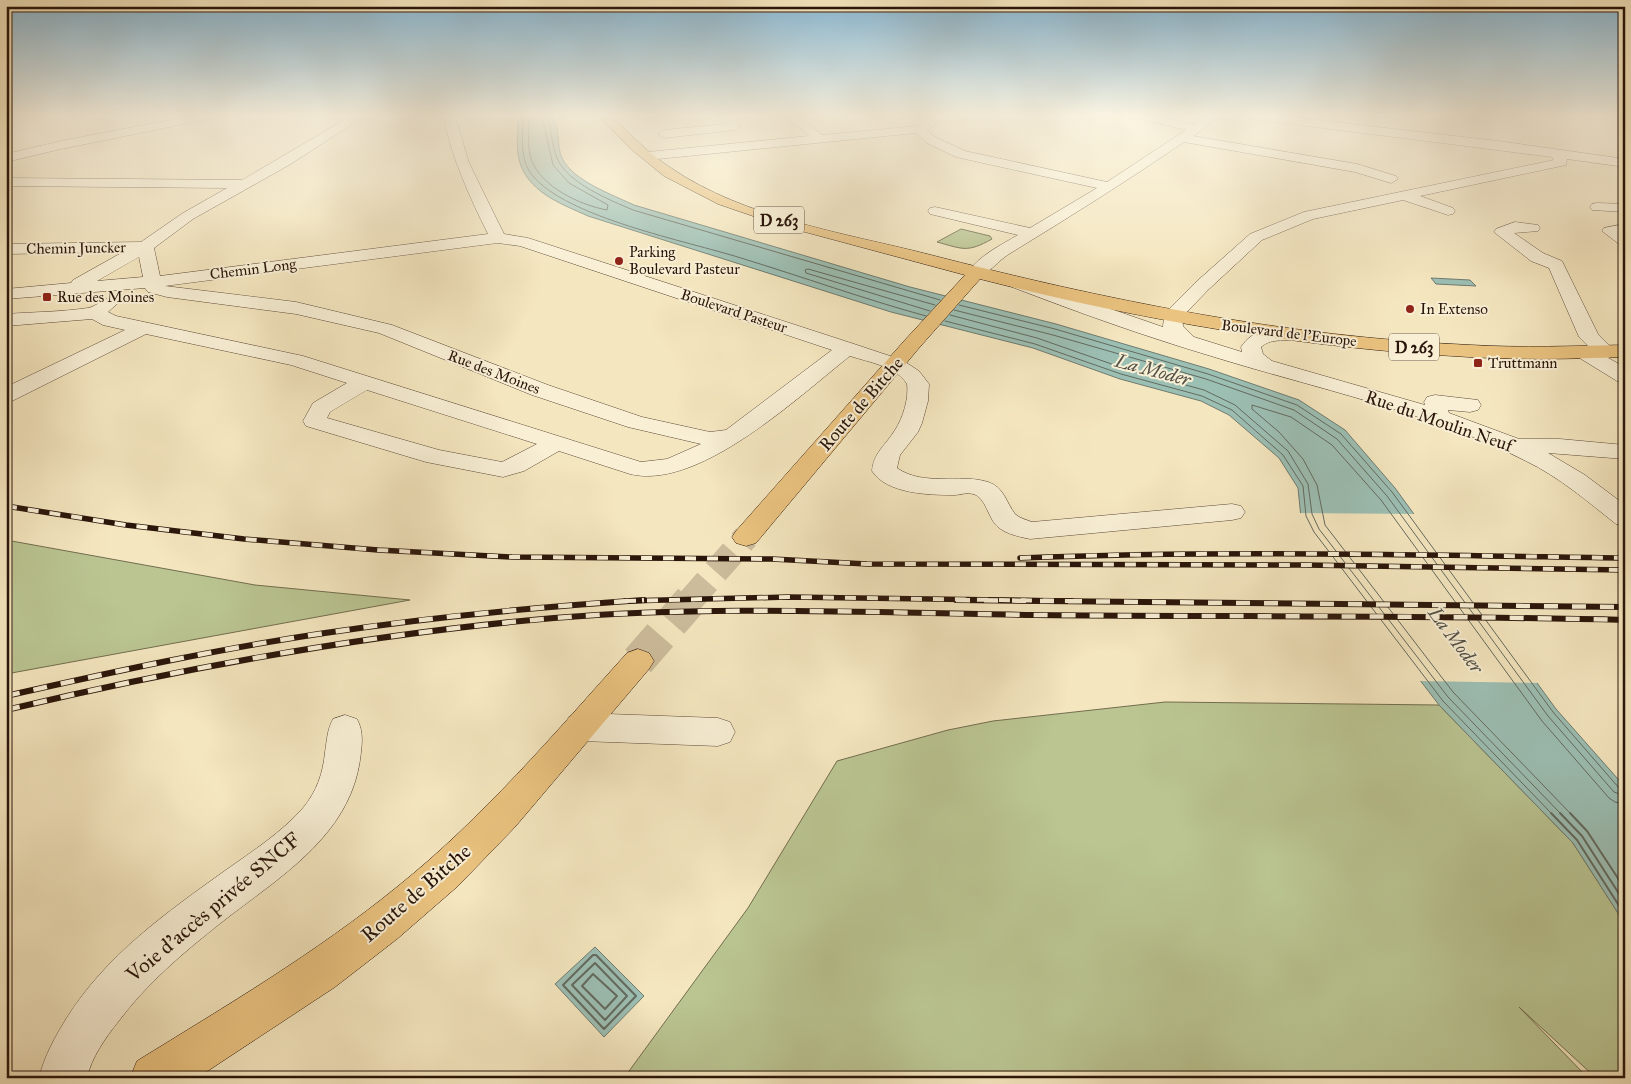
<svg xmlns="http://www.w3.org/2000/svg" width="1631" height="1084" font-family="'IM FELL Great Primer',serif">
<style>
.green{fill:#bac592;stroke:#726d4e}
.water{fill:#9cbfb4;stroke:#6e7b70}
.pier{fill:#f4e6bf}
.lines{fill:none;stroke-linecap:round;stroke-linejoin:round}
.shore-far1{stroke:#636a5f;stroke-width:1}
.shore{stroke:#636a5f;stroke-width:2}
.major-tunnel-far1{stroke:#ccbc9b;stroke-width:26;stroke-dasharray:26 13;stroke-linecap:butt}
.major-tunnel{stroke:#ccbc9b;stroke-width:34;stroke-dasharray:34 17;stroke-linecap:butt}
.minor-casing{stroke:#5c4937;stroke-width:1}
.major-casing{stroke:#2a150a;stroke-width:1}
.minor{fill:#f8efd5;fill-rule:evenodd}
.major{fill:#eac380;fill-rule:evenodd}
.rail-far1-casing{stroke:#2a150a;stroke-width:5.5}
.rail-casing{stroke:#2a150a;stroke-width:6}
.rail-far1{stroke:#f8efd5;stroke-width:4;stroke-dasharray:11;stroke-linecap:butt}
.rail{stroke:#f8efd5;stroke-width:4.5;stroke-dasharray:14;stroke-linecap:butt}
.poi-dot{fill:#8f2418;stroke:#f8efd5;stroke-width:2}
.labels{text-anchor:middle;dominant-baseline:central;stroke-width:4;stroke-linejoin:round;paint-order:stroke}
.far-street-label{font-size:15px;fill:#2a150a;stroke:#f8efd5}
.far-poi-label{font-size:15px;fill:#2a150a;stroke:#f8efd5;text-anchor:start}
.shield{fill:#f8efd5;stroke:#685647;stroke-width:1}
.shield-label{font-size:16px;font-weight:bold;fill:#2a150a}
.street-label{font-size:18px;fill:#2a150a;stroke:#f8efd5}
.water-label{font-size:19px;font-style:italic;fill:#525046;stroke:#f8efd5}
.near-street-label{font-size:21px;fill:#2a150a;stroke:#f8efd5}
</style>
<rect width="100%" height="100%" fill="#f4e6bf"/>
<filter id="stains"><feTurbulence type="fractalNoise" baseFrequency=".004" numOctaves="4"/><feColorMatrix values="0 0 0 0 .2 0 0 0 0 .09 0 0 0 0 .02 0 0 0 .5 -.17"/></filter>
<radialGradient id="worn" r=".72"><stop offset=".6" stop-color="#630" stop-opacity="0"/><stop offset="1" stop-color="#630" stop-opacity=".3"/></radialGradient>
<g class="green">
<path d="M961,229L990,236L992,239C967,253 963,249 937,242Z"/>
<path d="M6,540L255,585L410,600L6,674Z"/>
<path d="M1165,702L1439,705L1573,843L1625,924V1078L1595,1077L1519,1007L1588,1078H624L748,908L837,761L948,730L993,721Z"/>
</g>
<g class="water">
<path d="M518,116H552C561,129 556,145 562,158C573,181 613,195 634,205L910,287L1056,324L1209,369L1299,400L1345,430L1395,488L1556,709L1625,787V924L1573,843L1439,705L1309,535L1301,518L1298,488L1279,458L1229,415L1201,401L1120,379L1033,348L891,312L588,216C564,205 532,194 521,166C515,151 518,132 518,116Z"/>
<path d="M1431,278L1470,280L1476,286L1436,284Z"/>
<path d="M595,947L644,996L604,1037L555,984Z"/>
</g>
<path class="pier" d="M1298,513L1417,514L1540,683L1418,681L1307,536Z"/>
<g class="lines">
<g class="shore-far1">
<path d="M523,116C523,135 519,159 532,175C567,218 687,241 741,258C803,277 864,299 926,316"/>
<path d="M529,116C529,130 527,145 531,159C541,187 580,205 607,210L608,205L569,183L553,165L542,116"/>
<path d="M548,116C551,129 552,146 557,158C567,183 610,200 633,210L940,300"/>
<path d="M959,305L1055,329L1208,374L1297,405L1341,434L1392,492L1553,712L1619,788L1625,790"/>
<path d="M954,310L1053,335L1206,379L1294,410L1337,439L1387,496L1548,716L1614,792L1625,796"/>
<path d="M930,311L806,273L805,270L808,269L935,305"/>
<path d="M950,315L1037,338L1123,368L1204,390L1235,405L1288,451L1308,484L1312,514L1319,529L1448,697L1561,814"/>
<path d="M945,321L1035,344L1121,374L1202,396L1232,410L1283,455L1303,486L1306,516L1314,532L1443,701L1552,814"/>
<path d="M1571,814L1453,692L1325,525L1317,485L1303,459L1279,432L1252,409V405L1291,417L1332,445L1381,500L1542,721L1609,798L1615,802L1625,804"/>
</g>
<g class="shore">
<path d="M1551,813L1577,840L1625,915"/>
<path d="M1560,813L1582,836L1625,903"/>
<path d="M1570,813L1587,831L1625,889"/>
<path d="M593,955H596L636,996L604,1029L563,985Z"/>
<path d="M595,963L627,996L605,1020L572,985Z"/>
<path d="M593,974L617,996L605,1009L582,986Z"/>
</g>
<path class="major-tunnel-far1" d="M690,601L746,537"/>
<path class="major-tunnel" d="M638,661L691,600"/>
<g class="minor-casing">
<g id="minor">
<path d="M191,116H215L209,119L61,149L6,162V154L61,141Z"/>
<path d="M351,116H365L289,165L193,219L154,248L160,276L488,234C469,196 452,158 443,116H455L469,163L504,234L528,238L854,344L902,360L919,371L929,384L928,401L922,423L918,432L900,455L897,468C924,487 959,473 988,482C1004,487 1006,502 1015,514C1019,518 1027,520 1032,522L1232,504L1241,506L1245,512L1241,518L1232,520L1030,539C1020,537 1006,534 998,527C988,519 986,497 973,494C967,492 960,495 954,495C929,495 887,494 872,471C873,453 886,445 895,430C903,418 909,398 907,384C896,366 868,362 850,356C799,396 699,491 630,474L559,451L524,471L503,477L426,462L306,426L303,421L313,403L347,383L291,365L146,334L14,400L6,402V387L125,330L103,325L92,319L6,326V314C33,312 61,312 88,308C99,306 102,296 116,299L118,303L108,312L116,316L303,356L641,462L667,459L701,444L628,427L532,395L379,333L296,314L167,297L148,292L145,288L6,299V289L71,283L73,280L123,252L6,254V244L141,242L183,213L227,188L6,186V178L242,180ZM498,243L520,246L832,350L726,430L710,432L642,417L548,385L392,325L296,302L165,286ZM139,257L143,277L97,281ZM367,390L537,444L502,462L439,450L327,418L330,412Z"/>
<path d="M719,116H744L742,118L734,120L741,126L735,130L664,138L658,134L664,130L725,124Z"/>
<path d="M786,116H799L822,135L917,126L933,116H974L972,118L957,121H941L927,130L935,137L965,151L1107,182L1186,130L1136,118L1134,116H1155L1194,125L1207,116H1221L1193,136L1357,164L1396,176L1398,179L1391,183L1355,172L1184,142C1127,181 1068,218 1009,254C996,262 986,279 971,276L968,272C980,255 1001,245 1018,235L930,214L928,211L930,208L935,207L1030,228L1097,188L956,157L927,143L916,133L648,160L642,156L648,152L809,136Z"/>
<path d="M1247,116H1282L1498,141L1625,159V167L1567,159L1566,165L1420,196L1453,208L1455,211L1453,214L1448,215L1403,200L1313,219L1262,240L1208,290L1182,317L1183,326L1194,337L1242,352L1241,347C1253,329 1272,326 1293,331L1296,335L1293,339C1281,342 1271,338 1261,347L1263,354L1272,361L1425,405L1424,402L1427,397L1435,395L1478,400L1481,405L1478,410L1470,412L1448,410L1449,413L1519,439H1560L1625,445V459L1548,453L1585,475L1625,505V526L1616,524C1587,501 1559,477 1526,461C1430,412 1314,388 1211,356C1144,336 1077,312 1012,287L1009,283L1012,279L1018,278L1024,279L1163,327L1164,316L1166,312L1196,282L1250,234L1304,212L1554,160L1552,157L1253,119Z"/>
<path d="M1597,203L1625,204V212L1592,210L1590,207L1592,204Z"/>
<path d="M1515,222L1538,225L1540,228L1538,231L1514,233L1543,253L1562,261L1598,334L1616,352L1613,356L1608,358L1625,367V382L1617,381L1578,357L1575,353L1578,349L1590,348L1579,337L1549,268L1531,261L1494,232L1496,229Z"/>
<path d="M1625,224V246L1619,244L1602,231L1604,228Z"/>
<path d="M581,713L718,718L730,722L735,732L730,742L718,746L581,741L569,737L564,727L569,717Z"/>
<path d="M345,715L357,719C364,732 362,745 360,760C349,837 278,878 222,922C184,952 147,983 118,1022C106,1037 91,1058 87,1078H39C44,1057 55,1037 66,1019C106,955 166,913 226,870C253,851 282,832 303,808C317,791 323,773 325,752C327,740 327,730 333,719Z"/>
</g>
</g>
<g class="major-casing">
<g id="major">
<path d="M599,116H611C630,134 649,154 671,168C744,218 844,233 927,254C1105,300 1287,337 1471,345C1522,348 1573,346 1625,345V357C1573,359 1521,360 1469,357C1304,348 1140,320 980,279L919,348L756,543L746,546L736,543L732,537L736,531L905,340L965,275L779,225L718,204L664,176L631,149Z"/>
<path d="M638,649L649,653L654,661L649,669L515,827L458,886L397,939L335,987L197,1078H130L137,1061C226,1006 316,953 397,887C483,818 554,734 627,653Z"/>
</g>
</g>
<use href="#minor" class="minor"/>
<use href="#major" class="major"/>
<g class="rail-far1-casing">
<g id="rail-far1">
<path d="M6,506L126,525L244,539L378,550L512,557L772,559L867,564L1305,565L1625,570"/>
<path d="M1020,558C1222,550 1423,555 1625,558"/>
<path d="M625,601L788,597L1072,601"/>
</g>
</g>
<g class="rail-casing">
<g id="rail">
<path d="M956,600L1625,607"/>
<path d="M6,696C112,672 217,649 325,633C431,617 537,607 644,600"/>
<path d="M6,710C187,667 369,634 554,618C714,605 876,613 1036,615C1232,617 1429,615 1625,620"/>
</g>
</g>
<use href="#rail-far1" class="rail-far1"/>
<use href="#rail" class="rail"/>
</g>
<linearGradient id="sky" x2="0" y2="1"><stop stop-color="#89b8d3"/><stop offset="0.43" stop-color="#faf4e2"/><stop offset="1" stop-color="#faf4e2" stop-opacity="0"/></linearGradient>
<rect width="1631" height="268" fill="url(#sky)"/>
<g class="poi-dot">
<circle cx="619" cy="261" r="5"/>
<rect x="42" y="292" width="10" height="10" rx="2.5"/>
<circle cx="1410" cy="309" r="5"/>
<rect x="1473" y="358" width="10" height="10" rx="2.5"/>
</g>
<g class="labels">
<g class="far-street-label">
<text transform="translate(76 248) rotate(-1)">Chemin Juncker</text>
<text transform="translate(253 269) rotate(-7)">Chemin Long</text>
<text transform="translate(734 311) rotate(18)">Boulevard Pasteur</text>
<text transform="translate(1289 333) rotate(7)">Boulevard de l'Europe</text>
<text transform="translate(494 372) rotate(21)">Rue des Moines</text>
</g>
<g class="far-poi-label">
<text x="629" y="252">Parking<tspan x="629" dy="17">Boulevard Pasteur</tspan></text>
<text x="57" y="297">Rue des Moines</text>
<text x="1420" y="309">In Extenso</text>
<text x="1488" y="363">Truttmann</text>
</g>
<g class="shield">
<rect x="754" y="206.5" width="50" height="27" rx="4"/>
<rect x="1389" y="333.5" width="50" height="27" rx="4"/>
</g>
<g class="shield-label">
<text x="779" y="220">D 263</text>
<text x="1414" y="347">D 263</text>
</g>
<g class="street-label">
<text transform="translate(861 404) rotate(-49)">Route de Bitche</text>
<text transform="translate(1439 421) rotate(19)">Rue du Moulin Neuf</text>
</g>
<g class="water-label">
<text transform="translate(1153 370) rotate(15)">La Moder</text>
<text transform="translate(1456 640) rotate(53)">La Moder</text>
</g>
<g class="near-street-label">
<text transform="translate(416 893) rotate(-41)">Route de Bitche</text>
<text transform="translate(213 907) rotate(-40)">Voie d'accès privée SNCF</text>
</g>
</g>
<rect width="1631" height="1084" fill="none" stroke="#f4e6bf" stroke-width="25"/>
<rect x="8" y="8" width="1616" height="1069" fill="none" stroke="#2a150a" stroke-width="2.5"/>
<rect x="12" y="12" width="1606" height="1059" fill="none" stroke="#2a150a"/>
<rect width="100%" height="100%" filter="url(#stains)"/>
<rect width="100%" height="100%" fill="url(#worn)"/>
</svg>
